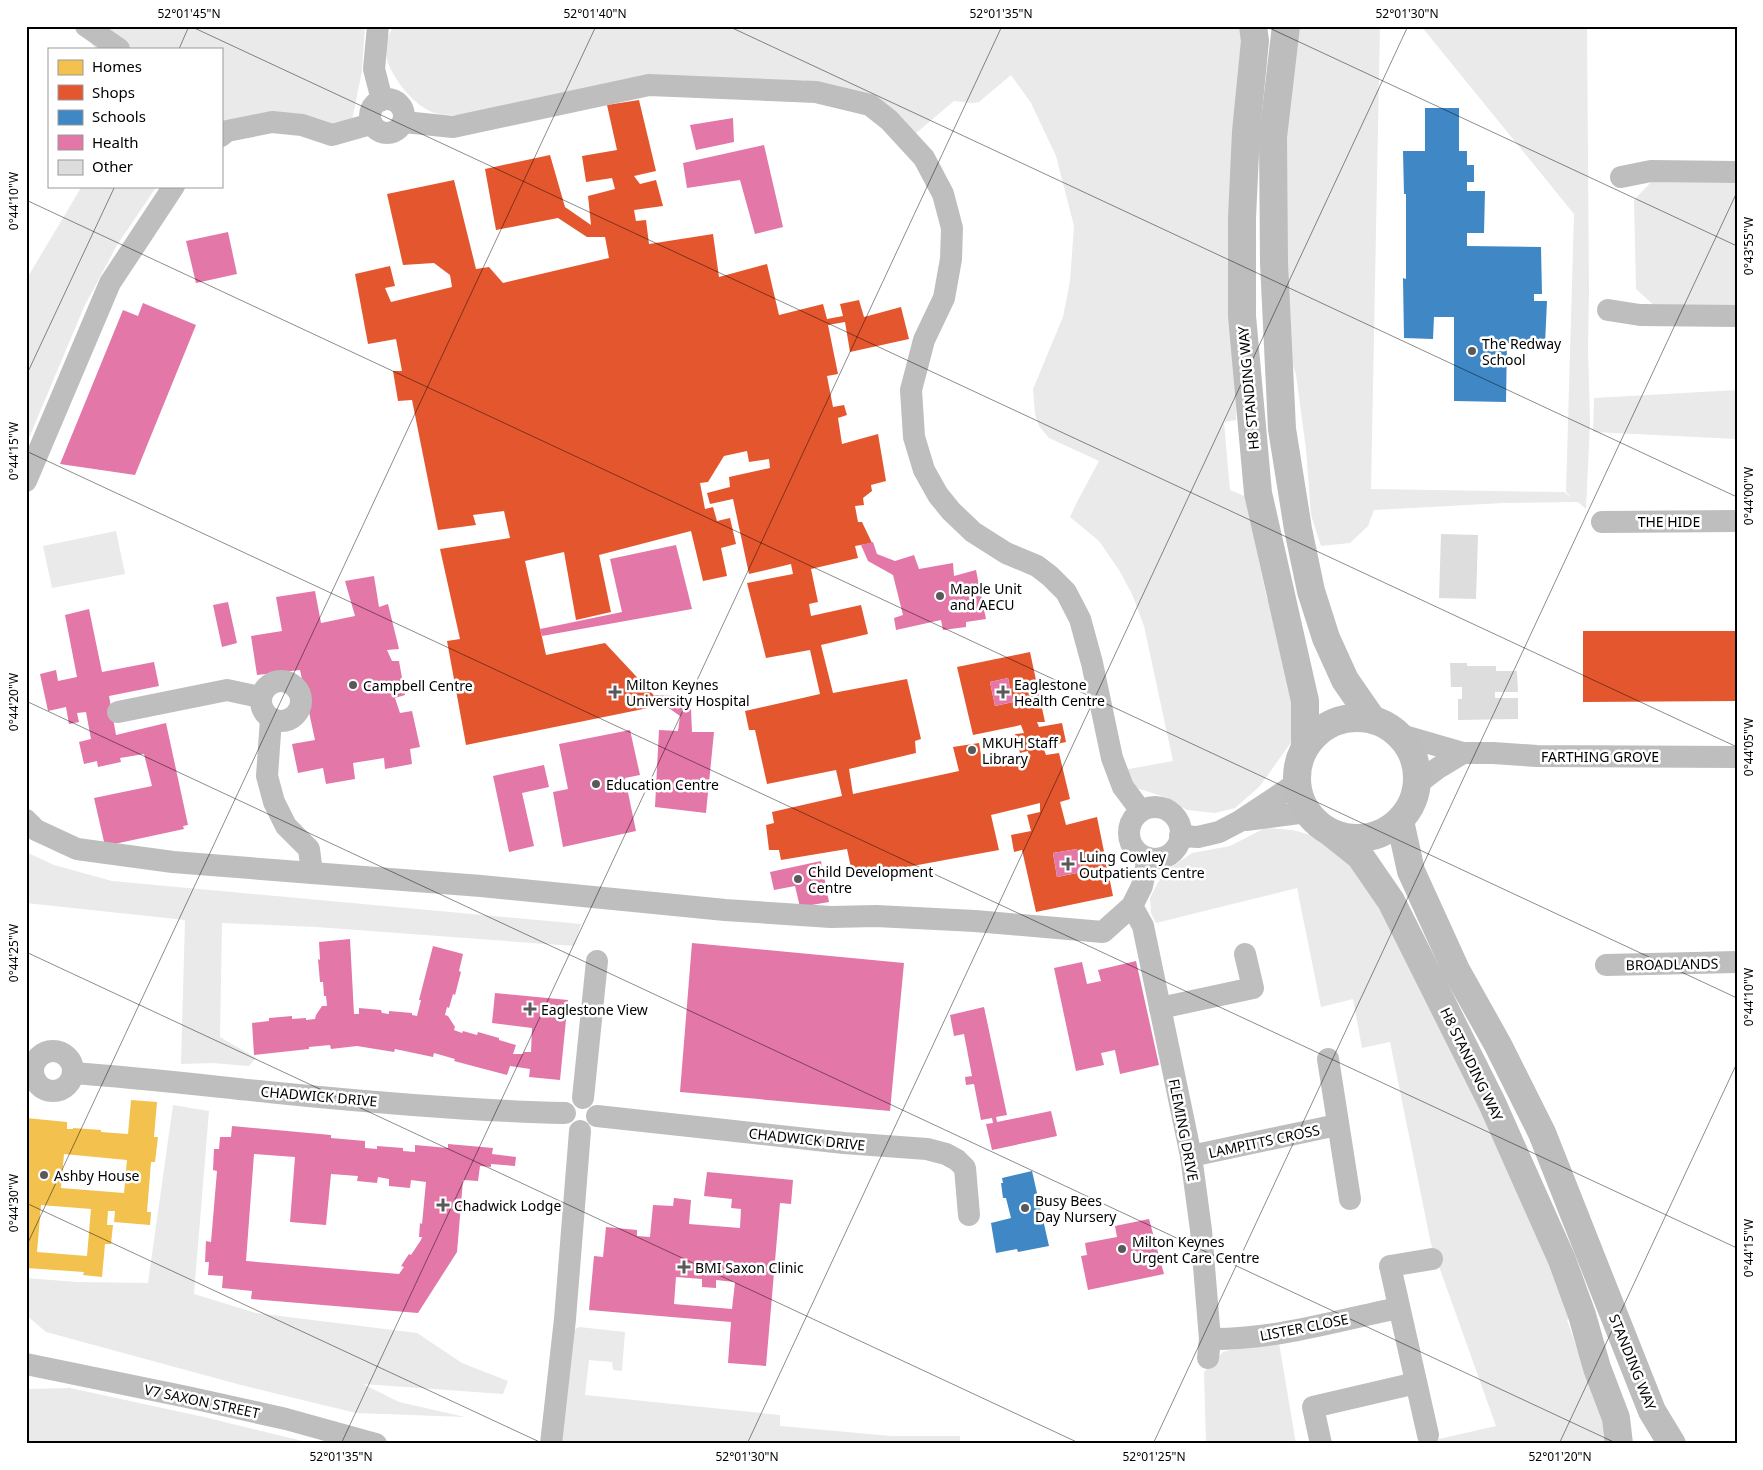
<svg xmlns="http://www.w3.org/2000/svg" width="1763" height="1470" font-family="'Noto Sans',sans-serif">
<style>
.green{fill:#eaeaea}
.homes{fill:#f2c14e;fill-rule:evenodd}
.shops{fill:#e4572e;fill-rule:evenodd}
.schools{fill:#3f88c5}
.health{fill:#e377a8;fill-rule:evenodd}
.building{fill:#ddd}
.lines{fill:none;stroke-linecap:round;stroke-linejoin:round}
.minor{stroke:#bebebe;stroke-width:22}
.highway{stroke:#bdbdbd;stroke-width:28}
.ticks{fill:none;stroke:#000;stroke-width:1;stroke-opacity:0.45}
.poi-dot{fill:#595959;stroke:#fff;stroke-width:2}
.labels{text-anchor:middle;dominant-baseline:central;stroke-width:5;stroke-linejoin:round;paint-order:stroke}
.poi-label{font-size:14px;fill:#000;stroke:#fff;text-anchor:start}
.street-label{font-size:14px;fill:#000;stroke:#fff}
.neatline{fill:none;stroke:#000;stroke-width:2}
.ticks-label{font-size:12px;text-anchor:middle;fill:#000}
</style>
<rect width="100%" height="100%" fill="#fff"/>
<g class="green">
<path d="M77,26H365L362,71L352,120L335,129L221,127V49H96Z"/>
<path d="M393,26H1246L1236,420L1224,422L1230,490L1247,497L1255,542L1267,599L1276,598L1297,734L1260,786L1235,808L1215,813L1187,810L1165,797L1136,788L1123,770L1173,761L1144,626L1132,594L1119,570L1099,541L1070,517L1077,502L1099,461L1049,438L1039,426L1035,414L1033,389L1063,317L1070,281L1074,226L1056,156L1031,103L1011,75L979,102L972,103L954,101L915,134L804,80L462,115C453,115 443,115 435,113C415,108 386,72 386,52C385,42 389,35 393,26Z"/>
<path d="M1296,26H1380L1371,489L1564,492L1573,499L1566,492L1574,214L1421,26H1587L1589,291L1588,348L1590,422L1586,509L1578,502L1504,503L1374,510L1368,526L1350,543L1321,546L1311,515L1306,449L1296,375L1285,339L1281,257L1287,124Z"/>
<path d="M1653,180H1737V308L1658,309L1636,289L1634,200Z"/>
<path d="M82,186H157L117,245L84,307L26,445V280Z"/>
<path d="M1737,390V439L1593,432L1594,398Z"/>
<path d="M116,531L125,574L52,588L43,546Z"/>
<path d="M1265,828L1293,830L1317,837L1337,847L1356,867L1427,992L1574,1316L1567,1320L1611,1444H1417L1496,1426L1431,1244L1390,1042L1362,1048L1353,999L1321,1007L1297,888L1156,923L1151,913L1150,898L1157,884L1166,871L1192,853L1230,846Z"/>
<path d="M26,852L54,865L112,881L581,924L574,946L316,927L222,923L220,1037L256,1058L249,1066L212,1063L181,1064L185,920L26,903Z"/>
<path d="M173,1105L209,1111L194,1294L256,1313L417,1333L462,1363L508,1381L503,1394L363,1384L399,1402L465,1417L356,1413L241,1385L46,1332L26,1315V1278L77,1282L148,1283Z"/>
<path d="M579,1327L625,1332L622,1371L613,1370L612,1362L589,1360L585,1395L780,1415V1426L892,1436H960V1444H561L574,1330Z"/>
<path d="M1279,1343L1296,1444H1206L1204,1372L1223,1352L1251,1345Z"/>
<path d="M70,1388L204,1417L315,1444H26V1389Z"/>
</g>
<path class="homes" d="M131,1100L157,1102L154,1137H158L155,1162H151L147,1212H151L150,1225L114,1222L115,1211H108L107,1225H113L111,1244H105L102,1277L83,1275L84,1272L26,1268V1118L67,1122V1129H73V1128L101,1130V1132L128,1134ZM64,1154L127,1160L124,1193L61,1188ZM41,1205L91,1209L87,1256L37,1252Z"/>
<g class="shops">
<path d="M639,100L656,171L634,176L640,184L656,180L663,206L634,210L636,221L646,220L649,244L713,234L719,277L767,264L779,315L823,304L827,319L843,316L840,304L859,300L864,317L901,307L909,339L850,352L845,322L828,325L838,374L827,376L833,407L844,405L847,415L838,418L842,444L878,434L886,481L871,485L872,491L863,498L864,505L855,506L858,522H862L872,543L855,546L858,558L811,569L818,602L809,604L811,616L861,605L868,634L821,645L833,693L907,679L921,739L915,741L916,753L849,769L853,794L959,771L953,747L979,743L983,767L1029,757L1028,751L1020,753L1015,734L1024,733L1021,725L973,735L957,667L1030,652L1045,722H1037L1039,727L1062,723L1066,742L1043,747L1046,755L1059,753L1070,799L1060,802L1066,825L1097,817L1113,896L1036,912L1022,850L1014,852L1011,835L1031,831L1027,815L1040,812V803L991,815L999,850L853,877L847,849L781,860L779,850H769L766,825L774,823L772,812L842,796L836,770L767,784L755,730H749L745,711L820,694L810,650L766,658L747,583L793,574L791,564L749,574L733,499L710,504L707,493L730,487L729,477L770,468L769,459L749,462L747,451L724,456L708,482L700,483L705,509L713,507L717,521L730,518L736,544L721,548L727,576L703,581L691,531L599,555L611,612L576,620L564,552L525,561L546,655L605,643L663,705L466,745L447,641L460,639L440,549L510,538L504,511L473,515L476,525L438,530L412,400L398,401L393,371H402L396,339L368,344L355,274L390,266L395,286L385,288L391,302L452,287L450,275L434,263L403,265L387,194L454,180L476,269L489,267L503,283L609,258L605,237H587L558,218L496,230L485,169L550,155L565,207L591,225L588,196L615,189L612,178L586,182L582,156L617,150L607,105ZM1008,678L1013,702L995,706L990,682ZM1077,849L1082,872L1057,877L1053,853Z"/>
<path d="M1583,631H1737V701L1583,702Z"/>
</g>
<g class="schools">
<path d="M1425,108H1459V151H1467V165H1474V182H1467V191H1485L1484,233H1467V246L1541,247L1542,294H1534V301H1547L1545,344L1507,343L1506,402L1454,401V317H1434L1433,339L1404,338L1403,278L1406,279V194H1404L1403,151H1425Z"/>
<path d="M1032,1171L1049,1246L1018,1252L1017,1249L996,1253L991,1223L1011,1218L1006,1198H1003L1001,1183H1003L1002,1178Z"/>
</g>
<g class="health">
<path d="M733,118L734,142L696,150L690,125Z"/>
<path d="M764,145L783,227L755,234L740,180L687,188L683,163Z"/>
<path d="M228,232L237,274L196,283L186,241Z"/>
<path d="M143,303L196,325L135,475L60,464L123,310L138,316Z"/>
<path d="M873,542L877,554L895,561L914,555L919,569L953,563L954,576L976,570L986,619L966,622V627L943,630L941,620L896,630L894,618L903,615L893,575L868,561L861,545Z"/>
<path d="M676,545L692,609L542,636L540,629L622,612L610,559Z"/>
<path d="M374,576L379,607L388,604L399,649L387,650L392,661H399L405,695L395,698L400,713L412,711L420,747L410,749L412,764L385,769L384,758L353,763L355,779L326,784L323,768L298,773L292,744L315,740L300,670L257,675L251,636L282,631L276,597L315,591L321,623L355,616L345,581Z"/>
<path d="M228,602L237,643L222,647L213,605Z"/>
<path d="M89,609L102,672L154,662L159,686L109,696L116,735L166,723L188,825L183,826L184,829L105,846L94,798L152,786L144,754L120,758L121,762L98,767L97,761L84,764L79,742L91,739L86,712L77,713L79,722L69,724L66,707L48,711L40,674L56,670L58,681L77,677L65,615Z"/>
<path d="M1008,678L1013,702L995,706L990,682Z"/>
<path d="M653,695L675,696L691,709L692,732H714L706,813L655,807L659,730L678,731L680,716L660,702Z"/>
<path d="M630,730L640,775L625,778L636,831L563,847L553,792L568,789L559,744Z"/>
<path d="M544,765L549,787L522,793L534,846L509,852L493,776Z"/>
<path d="M1077,849L1082,872L1057,877L1053,853Z"/>
<path d="M821,861L829,902L800,907L795,886L774,890L770,872Z"/>
<path d="M350,939L354,1014H359V1008L381,1010L382,1013L389,1014V1011L412,1013V1015L417,1016L421,1000H419L433,946L463,954L459,971L461,972L455,995L453,994L449,1008L447,1007L445,1015L448,1016L455,1027L454,1030L462,1033L463,1031L477,1035L478,1032L499,1038V1040L516,1045L513,1054H523L524,1052H531L532,1028L492,1023L495,993L568,1000L560,1080L529,1077L530,1069L510,1066L507,1075L454,1061L455,1059L434,1053L433,1057L395,1049L394,1052L357,1046L331,1049L330,1045L309,1047V1049L254,1055L252,1023L269,1021V1018L292,1016V1019L306,1018V1020L315,1019L316,1015L322,1006H327L326,996H324L323,982H320L318,959L320,960L319,942Z"/>
<path d="M692,943L904,963L890,1111L680,1092Z"/>
<path d="M1136,961L1159,1065L1120,1074L1115,1050L1101,1053L1104,1065L1076,1071L1054,968L1082,962L1087,984L1101,981L1098,970Z"/>
<path d="M984,1007L1007,1115L996,1117L997,1122L1051,1111L1057,1136L992,1150L986,1124L993,1123L992,1118L981,1120L974,1084L966,1085L965,1077L972,1076L964,1034L954,1036L950,1015Z"/>
<path d="M232,1126L331,1135V1138L365,1141V1148L377,1149V1146L403,1148V1151L415,1152V1145L448,1148V1144L493,1148L492,1154L516,1157L515,1166L491,1164V1167L480,1166L478,1181L463,1180L457,1252L418,1313L251,1299L252,1291L222,1288L223,1276L208,1275L209,1262H205L206,1241L211,1242L217,1171L213,1170L214,1149H219L220,1137H231ZM254,1154L295,1157L290,1222L326,1225L331,1174L358,1176L357,1181L377,1183L378,1177L389,1179V1186L410,1188L411,1180L426,1182L422,1224L420,1223L419,1237H422L421,1240L411,1255L409,1254L401,1266L404,1267L399,1274L246,1261Z"/>
<path d="M707,1172L793,1180L791,1204L780,1203L766,1366L728,1363L731,1322L589,1310L594,1256L603,1257L606,1227L637,1230V1236L650,1237L653,1205L673,1206L674,1198L691,1200L689,1224L740,1228L741,1209L731,1208L732,1199L704,1196ZM676,1277L702,1279V1287L716,1288V1280L735,1282L732,1309L674,1304Z"/>
<path d="M1149,1219L1164,1274L1088,1290L1081,1256L1087,1255L1085,1243L1117,1237L1115,1226Z"/>
</g>
<g class="building">
<path d="M1441,534L1478,535L1476,599L1439,598Z"/>
<path d="M1450,663H1467V666H1496V671H1517L1518,692H1495V698H1518V719L1458,720V699H1462V687H1451Z"/>
</g>
<g class="lines">
<g class="minor">
<path d="M86,26L119,49"/>
<path d="M378,26L374,69L382,100"/>
<circle cx="387" cy="116" r="17"/>
<path d="M404,122L453,127L649,85L816,92L870,105L889,120L924,158L943,194L952,228L951,259L944,298L924,340L911,390L914,437L924,470L938,495L951,511L973,532L1006,553L1037,566L1050,576L1066,592L1080,619L1092,663L1112,758L1123,787L1141,811"/>
<path d="M221,136L227,131L272,122L302,125L332,135L371,124"/>
<path d="M1621,177L1651,171L1737,172"/>
<path d="M1608,310L1640,315L1737,316"/>
<path d="M26,481L110,283L174,186"/>
<path d="M1602,522L1737,521"/>
<circle cx="281" cy="701" r="20"/>
<path d="M118,712L227,690L260,697"/>
<path d="M271,719L267,776L274,802L286,826L309,849L312,873L481,886L725,910L831,917L876,916L975,921L1103,932L1132,906L1142,886L1148,858"/>
<path d="M1401,735L1463,753H1493L1537,756L1737,757"/>
<path d="M1417,784L1438,768L1463,753"/>
<circle cx="1155" cy="833" r="26"/>
<path d="M26,820L36,830L77,849L173,862L312,873"/>
<path d="M1246,820L1307,812"/>
<path d="M1180,836L1198,837L1219,832L1240,821L1297,783"/>
<path d="M1132,906L1143,926L1191,1156L1201,1230L1210,1339L1208,1358"/>
<path d="M1606,965L1737,962"/>
<path d="M1160,1008L1253,988L1245,954"/>
<circle cx="53" cy="1071" r="20"/>
<path d="M1328,1059L1350,1199"/>
<path d="M73,1073C145,1078 217,1087 288,1094C380,1103 473,1111 565,1113"/>
<path d="M583,1098L597,961"/>
<path d="M597,1116L844,1143L927,1149L946,1154L957,1160L965,1168L969,1215"/>
<path d="M1191,1156L1337,1125"/>
<path d="M1210,1339C1273,1340 1336,1321 1398,1308"/>
<path d="M26,1364L187,1397L286,1419L376,1444"/>
<path d="M1428,1435L1390,1266L1432,1259"/>
<path d="M551,1444L565,1319L580,1131"/>
<path d="M1321,1444L1313,1407L1416,1383"/>
</g>
<g class="highway">
<path d="M1253,26L1255,41L1246,132L1242,218V316L1258,493L1305,701V746"/>
<path d="M1286,26L1273,137L1274,263L1282,429L1298,529L1311,591L1326,638L1345,680L1372,719"/>
<circle cx="1357" cy="778" r="60"/>
<path d="M1400,821L1411,871L1456,970L1498,1045L1542,1133L1652,1411L1672,1444"/>
<path d="M1330,832L1360,856L1391,901L1492,1103L1562,1260L1582,1315L1597,1368L1616,1418L1619,1444"/>
</g>
</g>
<path class="ticks" d="M190,26L1737,747M728,26L1737,497M1265,26L1737,246M179,49L189,26M26,200L1737,998M26,376L115,186M26,451L1737,1248M26,701L1618,1444M26,952L1081,1444M26,1203L544,1444M26,1247L596,26M341,1444L1002,26M747,1444L1408,26M1153,1444L1737,192M1559,1444L1737,1063"/>
<g class="poi-dot">
<circle cx="1472" cy="351" r="5"/>
<circle cx="940" cy="596" r="5"/>
<circle cx="353" cy="685" r="5"/>
<path d="M612.5 684.5h5v5h5v5h-5v5h-5v-5h-5v-5h5z"/>
<path d="M1000.5 684.5h5v5h5v5h-5v5h-5v-5h-5v-5h5z"/>
<circle cx="972" cy="750" r="5"/>
<circle cx="596" cy="784" r="5"/>
<path d="M1065.5 856.5h5v5h5v5h-5v5h-5v-5h-5v-5h5z"/>
<circle cx="798" cy="879" r="5"/>
<path d="M527.5 1001.5h5v5h5v5h-5v5h-5v-5h-5v-5h5z"/>
<circle cx="44" cy="1175" r="5"/>
<path d="M440.5 1197.5h5v5h5v5h-5v5h-5v-5h-5v-5h5z"/>
<circle cx="1025" cy="1208" r="5"/>
<circle cx="1122" cy="1249" r="5"/>
<path d="M681.5 1259.5h5v5h5v5h-5v5h-5v-5h-5v-5h5z"/>
</g>
<g class="labels">
<g class="poi-label">
<text x="1482" y="343">The Redway<tspan x="1482" dy="16">School</tspan></text>
<text x="950" y="588">Maple Unit<tspan x="950" dy="16">and AECU</tspan></text>
<text x="626" y="684">Milton Keynes<tspan x="626" dy="16">University Hospital</tspan></text>
<text x="1014" y="684">Eaglestone<tspan x="1014" dy="16">Health Centre</tspan></text>
<text x="363" y="685">Campbell Centre</text>
<text x="982" y="742">MKUH Staff<tspan x="982" dy="16">Library</tspan></text>
<text x="606" y="784">Education Centre</text>
<text x="1079" y="856">Luing Cowley<tspan x="1079" dy="16">Outpatients Centre</tspan></text>
<text x="808" y="871">Child Development<tspan x="808" dy="16">Centre</tspan></text>
<text x="541" y="1009">Eaglestone View</text>
<text x="54" y="1175">Ashby House</text>
<text x="1035" y="1200">Busy Bees<tspan x="1035" dy="16">Day Nursery</tspan></text>
<text x="454" y="1205">Chadwick Lodge</text>
<text x="1132" y="1241">Milton Keynes<tspan x="1132" dy="16">Urgent Care Centre</tspan></text>
<text x="695" y="1267">BMI Saxon Clinic</text>
</g>
<g class="street-label">
<text transform="translate(1248 388) rotate(-95)">H8 STANDING WAY</text>
<text x="1669" y="521">THE HIDE</text>
<text x="1600" y="756">FARTHING GROVE</text>
<text transform="translate(1672 964) rotate(-1)">BROADLANDS</text>
<text transform="translate(1472 1064) rotate(64)">H8 STANDING WAY</text>
<text transform="translate(319 1096) rotate(5)">CHADWICK DRIVE</text>
<text transform="translate(1184 1130) rotate(79)">FLEMING DRIVE</text>
<text transform="translate(807 1139) rotate(6)">CHADWICK DRIVE</text>
<text transform="translate(1264 1141) rotate(-12)">LAMPITTS CROSS</text>
<text transform="translate(1304 1327) rotate(-11)">LISTER CLOSE</text>
<text transform="translate(1633 1362) rotate(68)">STANDING WAY</text>
<text transform="translate(202 1401) rotate(12)">V7 SAXON STREET</text>
</g>
</g>
<rect width="1763" height="1470" fill="none" stroke="#ffffff" stroke-width="55"/>
<rect x="48" y="48" width="175" height="140" fill="#ffffff" stroke="#999999"/>
<rect x="58" y="60" width="25" height="15" fill="#f2c14e" stroke="#999999"/>
<text x="92" y="72" font-size="15" fill="#000000">Homes</text>
<rect x="58" y="85" width="25" height="15" fill="#e4572e" stroke="#999999"/>
<text x="92" y="98" font-size="15" fill="#000000">Shops</text>
<rect x="58" y="110" width="25" height="15" fill="#3f88c5" stroke="#999999"/>
<text x="92" y="122" font-size="15" fill="#000000">Schools</text>
<rect x="58" y="135" width="25" height="15" fill="#e377a8" stroke="#999999"/>
<text x="92" y="148" font-size="15" fill="#000000">Health</text>
<rect x="58" y="160" width="25" height="15" fill="#dddddd" stroke="#999999"/>
<text x="92" y="172" font-size="15" fill="#000000">Other</text>
<rect x="28" y="28" width="1708" height="1414" class="neatline"/>
<g class="ticks-label">
<text x="189" y="18">52°01'45"N</text>
<text x="595" y="18">52°01'40"N</text>
<text x="1001" y="18">52°01'35"N</text>
<text x="1407" y="18">52°01'30"N</text>
<text transform="translate(14 201) rotate(-90)" y="4">0°44'10"W</text>
<text transform="translate(1749 246) rotate(-90)" y="4">0°43'55"W</text>
<text transform="translate(14 451) rotate(-90)" y="4">0°44'15"W</text>
<text transform="translate(1749 496) rotate(-90)" y="4">0°44'00"W</text>
<text transform="translate(14 702) rotate(-90)" y="4">0°44'20"W</text>
<text transform="translate(1749 747) rotate(-90)" y="4">0°44'05"W</text>
<text transform="translate(14 953) rotate(-90)" y="4">0°44'25"W</text>
<text transform="translate(1749 997) rotate(-90)" y="4">0°44'10"W</text>
<text transform="translate(14 1203) rotate(-90)" y="4">0°44'30"W</text>
<text transform="translate(1749 1248) rotate(-90)" y="4">0°44'15"W</text>
<text x="341" y="1461">52°01'35"N</text>
<text x="747" y="1461">52°01'30"N</text>
<text x="1154" y="1461">52°01'25"N</text>
<text x="1560" y="1461">52°01'20"N</text>
</g>
</svg>
